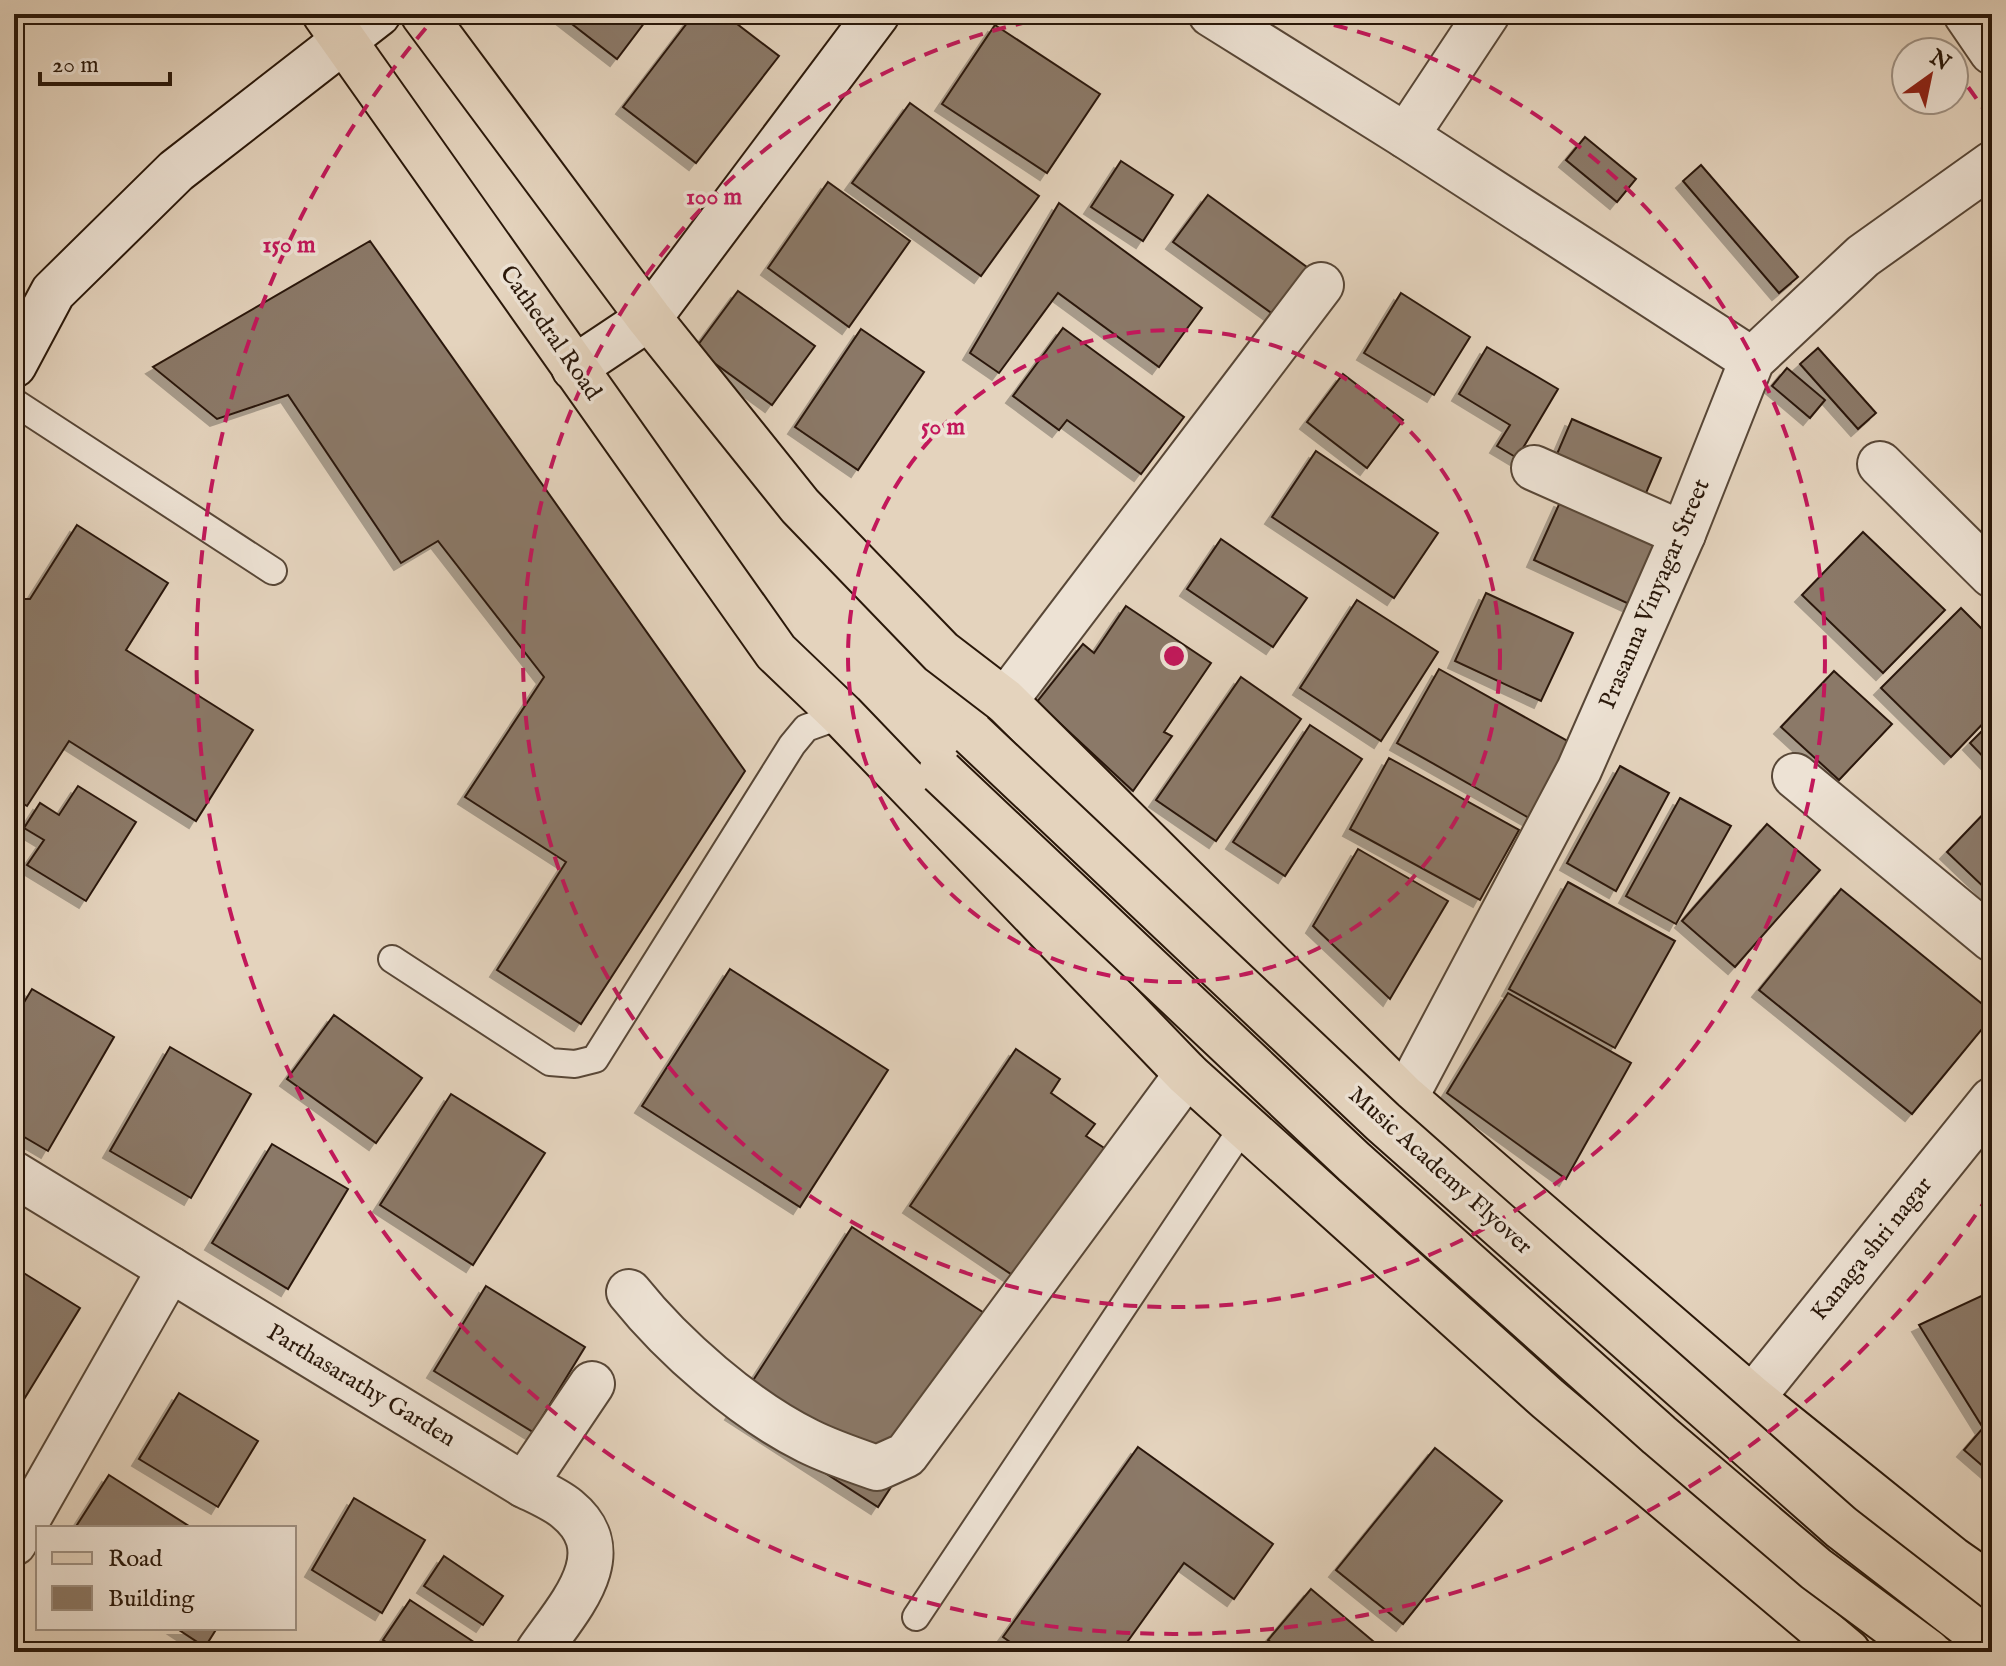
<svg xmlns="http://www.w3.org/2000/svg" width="2006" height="1666" font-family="'IM FELL English',serif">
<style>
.building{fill:#8b7967;stroke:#2a180a;stroke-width:2;filter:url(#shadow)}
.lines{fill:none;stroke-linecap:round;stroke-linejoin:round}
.lane-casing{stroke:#584737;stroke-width:30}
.street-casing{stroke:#584737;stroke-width:48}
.secondary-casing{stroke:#2a180a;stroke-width:48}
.primary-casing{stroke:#2a180a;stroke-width:48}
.lane{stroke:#ede2d4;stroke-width:26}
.street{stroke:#ede2d4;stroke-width:44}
.secondary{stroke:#ede2d4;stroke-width:44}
.primary{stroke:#e4d3bd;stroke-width:44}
.primary-bridge-casing{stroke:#2a180a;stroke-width:48;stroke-linecap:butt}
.primary-bridge{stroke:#e4d3bd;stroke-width:44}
.ring{fill:none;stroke:#c2185b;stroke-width:4;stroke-dasharray:14 10}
.labels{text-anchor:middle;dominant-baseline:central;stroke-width:7;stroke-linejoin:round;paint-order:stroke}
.street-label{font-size:24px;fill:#2a180a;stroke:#ede2d4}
.centre{fill:#c2185b;stroke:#ede2d4;stroke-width:4}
.ring-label{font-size:24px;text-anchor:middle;font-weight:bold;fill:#c2185b;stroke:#ede2d4;stroke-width:7;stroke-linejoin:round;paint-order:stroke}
</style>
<defs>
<filter id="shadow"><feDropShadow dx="-7" dy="7" stdDeviation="0" flood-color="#0004"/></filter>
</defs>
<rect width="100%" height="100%" fill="#e4d3bd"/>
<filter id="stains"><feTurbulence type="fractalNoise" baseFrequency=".0025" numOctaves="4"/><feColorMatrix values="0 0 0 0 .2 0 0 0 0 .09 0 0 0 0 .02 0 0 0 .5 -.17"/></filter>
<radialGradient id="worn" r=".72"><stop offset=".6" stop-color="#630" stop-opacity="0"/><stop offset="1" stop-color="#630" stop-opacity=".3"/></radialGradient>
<g class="building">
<path d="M559,14H651L617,59Z"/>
<path d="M694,14H724L779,56L696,163L623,107Z"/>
<path d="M995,25L1100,94L1047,173L942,104Z"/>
<path d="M910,103L1039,196L981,276L852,183Z"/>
<path d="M1585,137L1636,179L1617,202L1566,160Z"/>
<path d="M1121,161L1173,195L1143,241L1091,207Z"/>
<path d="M1701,165L1798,277L1779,293L1683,181Z"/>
<path d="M828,182L910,241L849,327L768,268Z"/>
<path d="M1208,195L1311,270L1277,317L1173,242Z"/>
<path d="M1059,203L1202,308L1159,367L1058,293L999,373L970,353Z"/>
<path d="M370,241L745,771L581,1024L497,970L566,862L465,797L544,677L438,541L401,563L288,395L217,419L153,367Z"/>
<path d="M738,291L815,346L772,405L695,349Z"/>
<path d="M1401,293L1470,337L1434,395L1364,353Z"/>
<path d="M1063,328L1184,417L1141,474L1067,420L1059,430L1013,396Z"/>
<path d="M861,329L924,372L858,470L795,427Z"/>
<path d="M1487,347L1558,389L1517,458L1497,446L1510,425L1459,394Z"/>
<path d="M1818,348L1876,413L1858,429L1800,364Z"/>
<path d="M1787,368L1825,400L1810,418L1772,386Z"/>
<path d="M1343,374L1403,420L1367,468L1307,422Z"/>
<path d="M1572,419L1661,458L1640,507L1551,468Z"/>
<path d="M1316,451L1438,533L1394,598L1272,517Z"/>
<path d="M1561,500L1656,544L1629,604L1534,560Z"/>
<path d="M77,525L168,583L126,650L253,730L196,821L69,741L27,806L14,798V599H30Z"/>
<path d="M1863,532L1945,610L1883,673L1802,595Z"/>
<path d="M1221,539L1307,598L1273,647L1187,589Z"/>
<path d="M1486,593L1573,633L1541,701L1455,661Z"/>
<path d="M1357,600L1438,652L1381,741L1300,688Z"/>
<path d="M1126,606L1211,663L1164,732L1172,736L1133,791L1037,702L1083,644L1094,653Z"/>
<path d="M1961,608L1992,639V714L1951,757L1881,688Z"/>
<path d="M1439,669L1571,743L1529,818L1397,743Z"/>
<path d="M1834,671L1892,724L1839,780L1781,727Z"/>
<path d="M1241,677L1301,719L1216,841L1156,800Z"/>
<path d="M1992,721V766L1970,743Z"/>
<path d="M1310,725L1362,759L1285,876L1233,842Z"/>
<path d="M1389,758L1519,830L1480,900L1350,829Z"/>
<path d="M1620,766L1669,793L1616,891L1567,863Z"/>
<path d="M78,786L136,822L86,901L27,865L44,840L24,828L40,803L59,815Z"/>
<path d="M1680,798L1731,826L1676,924L1626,896Z"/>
<path d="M1992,805V895L1947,852Z"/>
<path d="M1767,824L1820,870L1735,967L1682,921Z"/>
<path d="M1358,849L1448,901L1390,999L1313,926Z"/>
<path d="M1568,882L1675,941L1615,1048L1509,989Z"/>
<path d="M1841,889L1992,1012V1017L1912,1114L1759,990Z"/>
<path d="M730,969L888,1070L800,1207L642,1106Z"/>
<path d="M32,989L114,1037L48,1151L14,1131V1019Z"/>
<path d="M1508,993L1631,1063L1566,1179L1447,1093Z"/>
<path d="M334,1015L422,1078L376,1143L287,1079Z"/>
<path d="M170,1047L251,1094L191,1198L110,1151Z"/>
<path d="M1016,1049L1060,1079L1051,1093L1095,1124L1086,1136L1118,1157L1030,1287L910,1206Z"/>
<path d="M451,1094L545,1153L473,1265L380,1205Z"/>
<path d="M272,1144L348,1189L288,1289L212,1243Z"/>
<path d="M852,1227L998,1322L878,1507L732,1413Z"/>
<path d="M14,1267L80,1308L23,1401L14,1396Z"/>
<path d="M486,1286L585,1347L533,1432L434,1371Z"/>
<path d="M1992,1291V1474L1964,1450L1983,1428L1919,1325Z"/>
<path d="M179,1393L258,1441L218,1507L139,1459Z"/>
<path d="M1138,1447L1273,1544L1234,1599L1184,1563L1120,1652H1024L1003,1637Z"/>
<path d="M1435,1448L1502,1501L1403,1624L1336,1570Z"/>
<path d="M109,1475L192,1528H75Z"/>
<path d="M354,1498L425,1540L382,1613L312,1570Z"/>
<path d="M444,1556L503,1596L483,1625L424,1586Z"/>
<path d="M1311,1589L1386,1652H1283L1268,1640Z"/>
<path d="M410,1600L489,1652H402L383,1640Z"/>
<path d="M176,1628H217L205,1647Z"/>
</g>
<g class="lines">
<g class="lane-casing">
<g id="lane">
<path d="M14,402L273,571"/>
<path d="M392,959L550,1062L575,1064L595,1059L792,745L806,728L842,715"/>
<path d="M916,1617L1245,1124"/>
</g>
</g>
<g class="street-casing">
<g id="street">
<path d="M1211,14L1406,136L1752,360"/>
<path d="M1966,14L1992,52"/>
<path d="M1406,136L1487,14"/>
<path d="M1880,464L1992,575"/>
<path d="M1534,468L1683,534"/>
<path d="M1005,701L1321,285"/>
<path d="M1795,776L1992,939"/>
<path d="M1405,1098L1579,770L1683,534L1752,360L1863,256L1992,164"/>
<path d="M14,1174L524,1485C538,1492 555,1499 567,1509C622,1554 567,1609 538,1652"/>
<path d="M629,1292C673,1347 745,1410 808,1441C830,1452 854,1460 877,1468L906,1455L1187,1074"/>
<path d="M1752,1398L1992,1100"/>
<path d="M524,1485L592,1384"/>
<path d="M14,1543L170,1269"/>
</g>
</g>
<g class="secondary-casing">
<g id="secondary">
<path d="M14,365L53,292L176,171L378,14"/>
<path d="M574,368L649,318L877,14"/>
</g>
</g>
<g class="primary-casing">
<g id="primary">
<path d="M325,14L776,652L842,715L1187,1074L1548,1399L1848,1652"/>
<path d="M423,14L649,318L800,506L941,652L1005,701L1405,1098L1752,1398L1952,1559L1992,1587"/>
</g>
</g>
<use href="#lane" class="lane"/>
<use href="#street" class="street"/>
<use href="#secondary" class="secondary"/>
<use href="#primary" class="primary"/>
<g class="primary-bridge-casing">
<g id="primary-bridge">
<path d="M972,734L1383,1122L1841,1527L1992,1644"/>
<path d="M941,772L1354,1162L1659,1435L1816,1569L1928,1652"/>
</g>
</g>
<use href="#primary-bridge" class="primary-bridge"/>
</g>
<g class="ring">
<circle cx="1174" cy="656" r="326"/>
<path d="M1287 15A651 651 0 1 1 1061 15"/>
<path d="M1989 1195A977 977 0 1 1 437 15M1954 68A977 977 0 0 1 1989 117"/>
</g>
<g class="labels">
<g class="street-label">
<text transform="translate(550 333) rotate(55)">Cathedral Road</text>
<text transform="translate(1655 594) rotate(-67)">Prasanna Vinyagar Street</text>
<text transform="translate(1440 1171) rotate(42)">Music Academy Flyover</text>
<text transform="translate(1872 1249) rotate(-51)">Kanaga shri nagar</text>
<text transform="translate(361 1386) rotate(31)">Parthasarathy Garden</text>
</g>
</g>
<circle cx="1174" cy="656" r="12" class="centre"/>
<g class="ring-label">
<text x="714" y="204">100 m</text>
<text x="289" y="252">150 m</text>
<text x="943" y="434">50 m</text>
</g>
<rect width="2006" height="1666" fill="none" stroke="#e4d3bd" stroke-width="48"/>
<rect x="16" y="16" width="1974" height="1634" fill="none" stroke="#2a180a" stroke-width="4"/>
<rect x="24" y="24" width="1958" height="1618" fill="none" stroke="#2a180a" stroke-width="2"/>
<rect x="36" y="1526" width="260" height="104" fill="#ede2d4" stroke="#9f9183" stroke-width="2"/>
<rect x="52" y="1552" width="40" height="12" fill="#e4d3bd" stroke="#9f9183" stroke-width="2"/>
<text x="108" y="1566" font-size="24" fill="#2a180a">Road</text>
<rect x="52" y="1586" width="40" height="24" fill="#8b7967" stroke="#9f9183" stroke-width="2"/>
<text x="108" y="1606" font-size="24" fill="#2a180a">Building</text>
<g transform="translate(1930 76) rotate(33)"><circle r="38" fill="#ede2d4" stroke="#9f9183" stroke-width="2"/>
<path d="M0-6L14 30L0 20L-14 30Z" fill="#8f2418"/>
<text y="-12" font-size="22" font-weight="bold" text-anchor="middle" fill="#2a180a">N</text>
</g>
<path d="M40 72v12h130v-12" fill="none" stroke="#2a180a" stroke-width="4"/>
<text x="52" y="72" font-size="24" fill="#2a180a" stroke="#ede2d4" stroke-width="6" paint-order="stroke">20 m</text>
<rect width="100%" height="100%" filter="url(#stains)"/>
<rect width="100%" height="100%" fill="url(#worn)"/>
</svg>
